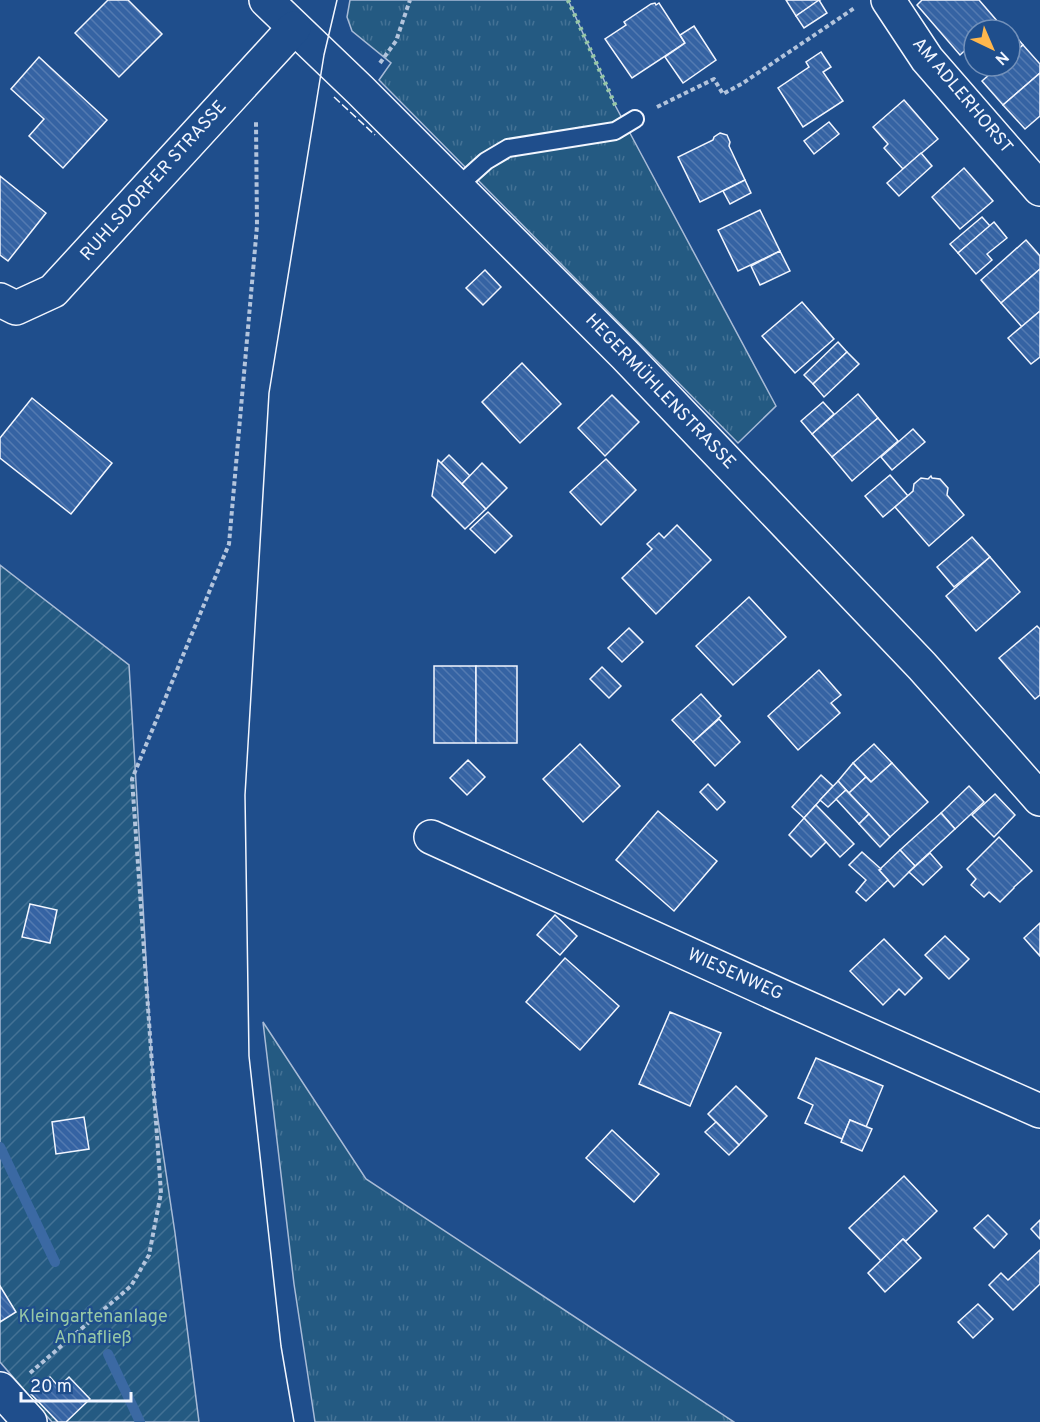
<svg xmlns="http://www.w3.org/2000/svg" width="1040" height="1422" font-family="Overpass,sans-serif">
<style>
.grass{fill:url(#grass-tufts);stroke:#a8bbd7;stroke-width:1.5}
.garden{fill:url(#garden-furrows);stroke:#a8bbd7;stroke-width:1.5}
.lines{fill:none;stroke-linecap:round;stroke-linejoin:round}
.stream{stroke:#3b69a3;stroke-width:10}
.building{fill:url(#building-back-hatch);stroke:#f2f6ff;stroke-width:1.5}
.lane-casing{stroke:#f2f6ff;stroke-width:20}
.street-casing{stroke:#f2f6ff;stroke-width:36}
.path{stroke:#b3c4dc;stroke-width:4;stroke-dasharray:4.5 3;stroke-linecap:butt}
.lane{stroke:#1f4e8c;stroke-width:16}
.street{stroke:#1f4e8c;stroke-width:33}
.tram{stroke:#f2f6ff;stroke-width:1.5}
.hedge{stroke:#97c8a6;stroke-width:4.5;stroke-dasharray:3 4.5;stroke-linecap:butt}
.fence{stroke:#f2f6ff;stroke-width:1.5;stroke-dasharray:8 3;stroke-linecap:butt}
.labels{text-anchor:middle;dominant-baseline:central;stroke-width:4.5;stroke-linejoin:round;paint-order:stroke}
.street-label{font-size:18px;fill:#f2f6ff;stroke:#1f4e8c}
.park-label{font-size:18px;fill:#97c8a6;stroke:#1f4e8c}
</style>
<defs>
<pattern id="grass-tufts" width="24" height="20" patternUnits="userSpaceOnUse" patternTransform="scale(1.5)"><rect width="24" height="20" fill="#245a82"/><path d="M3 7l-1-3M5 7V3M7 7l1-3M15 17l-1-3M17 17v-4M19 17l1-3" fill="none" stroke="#447295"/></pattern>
<pattern id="garden-furrows" width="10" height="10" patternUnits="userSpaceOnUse" patternTransform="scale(1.5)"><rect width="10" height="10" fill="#245a82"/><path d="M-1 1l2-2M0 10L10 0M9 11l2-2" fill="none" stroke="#447295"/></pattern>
<pattern id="building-back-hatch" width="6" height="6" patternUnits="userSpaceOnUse" patternTransform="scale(1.5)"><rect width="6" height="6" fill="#3563a3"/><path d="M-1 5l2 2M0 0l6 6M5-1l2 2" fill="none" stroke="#537ab1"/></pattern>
</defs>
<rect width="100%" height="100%" fill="#1f4e8c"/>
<g class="grass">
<path d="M350,0H568L616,107L776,406L738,443L379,80L391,63L352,31L347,17Z"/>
<path d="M263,1022L366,1179L734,1422H315L294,1284Z"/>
</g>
<path class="garden" d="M0,565L129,665L139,833L153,1086L175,1233L199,1422H52L0,1362Z"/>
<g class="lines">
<g class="stream">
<path d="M0,1147L55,1262"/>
<path d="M108,1354L140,1422"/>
</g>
</g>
<g class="building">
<path d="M108,0H128L162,34L119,77L75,33Z"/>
<path d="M786,0H820L796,16Z"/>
<path d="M819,0L827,13L804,28L796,16Z"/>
<path d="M922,0H979L998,22L988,30H974V42L960,55L917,5Z"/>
<path d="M655,3L656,5L659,3L685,43L632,78L605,39L626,25L624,22L651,4Z"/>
<path d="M694,26L716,60L683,83L665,57L685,43L680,35Z"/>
<path d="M1013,33L1023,45L1010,56V36Z"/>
<path d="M1023,45L1040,64V73L1003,105L982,81L999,66H1010V56Z"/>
<path d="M821,52L831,67L823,72L843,101L803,127L778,88L809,67L806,62Z"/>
<path d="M39,57L107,120L63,168L29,136L44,119L11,89Z"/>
<path d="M1040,73V116L1025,129L1003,105Z"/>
<path d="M904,100L938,139L903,169L884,148L888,144L873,127Z"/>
<path d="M829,122L839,134L814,154L804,141Z"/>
<path d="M720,133L727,135L730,142L729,146L745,180L700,202L678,157L713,140L714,137Z"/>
<path d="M921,153L932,166L899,196L887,183Z"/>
<path d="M964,168L993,201L960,229L932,197Z"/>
<path d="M0,176L46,213L8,261L0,255Z"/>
<path d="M745,180L751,193L730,204L723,191Z"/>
<path d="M760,210L780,251L738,271L718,230Z"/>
<path d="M982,217L990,226L958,253L950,244Z"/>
<path d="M994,222L1007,238L987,254L992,260L976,274L958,253Z"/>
<path d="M1026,240L1040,256V269L1001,303L981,280Z"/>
<path d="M780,251L790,271L760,285L751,266Z"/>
<path d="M1040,269V311L1022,327L1001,303Z"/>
<path d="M485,270L501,287L483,305L466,288Z"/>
<path d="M802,302L834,339L795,373L762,336Z"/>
<path d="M1040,311V357L1031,364L1008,338Z"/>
<path d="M838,342L847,352L813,384L804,375Z"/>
<path d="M847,352L859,364L824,397L813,384Z"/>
<path d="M522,363L561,404L520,443L482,402Z"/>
<path d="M858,394L878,418L832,457L812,434Z"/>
<path d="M612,395L639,422L605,456L578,428Z"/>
<path d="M32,398L112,463L71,514L0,458V438Z"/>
<path d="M823,402L834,414L812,434L801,421Z"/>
<path d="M878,418L898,441L852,481L832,457Z"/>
<path d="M913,429L925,442L892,470L881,457Z"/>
<path d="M449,455L470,476L462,484L441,463Z"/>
<path d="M606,459L636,490L601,525L570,492Z"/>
<path d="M438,460L486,509L465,529L432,496Z"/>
<path d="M482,463L507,488L486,509L462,484Z"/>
<path d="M890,475L908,496L883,517L865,496Z"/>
<path d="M931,476L932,478L940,479L948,488L947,495L964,515L929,546L895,507L913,491L914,484L921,478L928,479Z"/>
<path d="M488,512L512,536L495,553L470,529Z"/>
<path d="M677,525L711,560L656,614L622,578L652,549L647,544L659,533L664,538Z"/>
<path d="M972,537L990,557L954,587L937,567Z"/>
<path d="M990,557L1020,592L976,631L946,596Z"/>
<path d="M749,597L786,637L733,685L696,646Z"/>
<path d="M1037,626L1040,629V695L1035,699L999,658Z"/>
<path d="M629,628L643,642L622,662L608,648Z"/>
<rect x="434" y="666" width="42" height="77"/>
<rect x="476" y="666" width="41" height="77"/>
<path d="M602,667L621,686L609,698L590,679Z"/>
<path d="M819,670L841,695L831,703L840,713L798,750L768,716Z"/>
<path d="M701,694L721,716L693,742L672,720Z"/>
<path d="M719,719L740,742L715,766L693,742Z"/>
<path d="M580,744L620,786L583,822L543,779Z"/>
<path d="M874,744L892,763L871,782L853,763Z"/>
<path d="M468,760L485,777L467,795L450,778Z"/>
<path d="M853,763L866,777L849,793L838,781Z"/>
<path d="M892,763L928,802L890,837L849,793L866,777L871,782Z"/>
<path d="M821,775L833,786L804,818L792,807Z"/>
<path d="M838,781L846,790L828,807L820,800Z"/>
<path d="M708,784L725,802L717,810L700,792Z"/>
<path d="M969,786L984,802L955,829L941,813Z"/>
<path d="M846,790L869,814L859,824L836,799Z"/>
<path d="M995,794L1015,815L994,837L972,815Z"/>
<path d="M816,805L854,844L840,857L804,818Z"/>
<path d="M658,811L717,861L674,911L616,860Z"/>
<path d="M941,813L955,829L915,866L900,850Z"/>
<path d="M869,814L890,837L880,847L859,824Z"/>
<path d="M804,818L826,842L811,857L789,835Z"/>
<path d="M999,837L1032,871L1014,887V888L1000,902L989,892L984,897L971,885L976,879L967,869Z"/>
<path d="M900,850L915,866L894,887L879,870Z"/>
<path d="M862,852L881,869L879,870L888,880L866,901L856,892L866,880L849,865Z"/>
<path d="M930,853L942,867L923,885L909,872Z"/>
<path d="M30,904L57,910L50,943L22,937Z"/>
<path d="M555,915L577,936L560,955L537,935Z"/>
<path d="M1040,923V956L1024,938Z"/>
<path d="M945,936L969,959L949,979L925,955Z"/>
<path d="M884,939L922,978L905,995L899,989L883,1005L850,971Z"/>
<path d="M565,958L619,1006L580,1050L526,1002Z"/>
<path d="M670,1012L721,1033L690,1106L639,1084Z"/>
<path d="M816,1058L883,1086L866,1127L850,1120L842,1139L805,1123L813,1105L798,1098Z"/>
<path d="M736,1086L767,1116L739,1145L708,1114Z"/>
<path d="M84,1117L89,1149L56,1154L52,1122Z"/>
<path d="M850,1120L872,1129L862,1151L841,1142Z"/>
<path d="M716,1122L739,1145L729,1155L705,1132Z"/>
<path d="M612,1130L659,1174L634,1202L586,1158Z"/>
<path d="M904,1176L937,1211L906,1241L903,1239L881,1261L849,1228Z"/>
<path d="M988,1215L1007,1234L994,1248L974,1228Z"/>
<path d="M1040,1220V1239L1031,1229Z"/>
<path d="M903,1239L921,1258L885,1292L868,1273Z"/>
<path d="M1040,1250V1284L1013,1310L989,1285L1001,1273L1008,1280Z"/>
<path d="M0,1286L16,1312L0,1322Z"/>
<path d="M978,1304L993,1319L973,1338L958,1322Z"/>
<path d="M50,1377L59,1387L69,1377L90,1399L66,1422H58L31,1394Z"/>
</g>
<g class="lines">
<g class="lane-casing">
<path id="lane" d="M457,187L486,161L508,148L615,131L635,119"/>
</g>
<g class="street-casing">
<g id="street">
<path d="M266,0L360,90L626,356L922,666L1040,799"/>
<path d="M888,0L927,59L1040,189"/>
<path d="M0,300L16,308L53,291L294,28"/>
<path d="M431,837L781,996L1040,1111"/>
<path d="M0,1389L30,1422"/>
</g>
</g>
<g class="path">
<path d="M380,63L396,41L410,0"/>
<path d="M657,107L714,79L723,94L743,83L856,7"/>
<path d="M30,1373L131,1286L149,1255L161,1193L132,779L229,544L257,226L256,122"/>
</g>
<use href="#lane" class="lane"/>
<use href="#street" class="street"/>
<path class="tram" d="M294,1422L281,1346L249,1056L245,795L269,393L324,55L337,0"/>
<path class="hedge" d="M568,0L616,107"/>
<path class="fence" d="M334,97L375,135"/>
</g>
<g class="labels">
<g class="street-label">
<text transform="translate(962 96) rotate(50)">AM ADLERHORST</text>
<text transform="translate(154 181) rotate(-48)">RUHLSDORFER STRASSE</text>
<text transform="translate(660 392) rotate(46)">HEGERMÜHLENSTRASSE</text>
<text transform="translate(735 975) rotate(24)">WIESENWEG</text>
</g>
<g class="park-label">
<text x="93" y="1317">Kleingartenanlage<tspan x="93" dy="21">Annafließ</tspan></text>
</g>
</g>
<g transform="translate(992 48) rotate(136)"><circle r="28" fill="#1f4e8c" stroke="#7391ba" stroke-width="1.5"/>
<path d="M0-4.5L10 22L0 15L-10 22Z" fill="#ffb74d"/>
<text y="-9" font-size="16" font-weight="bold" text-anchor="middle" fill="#f2f6ff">N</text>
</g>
<path d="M21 1392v9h110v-9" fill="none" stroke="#f2f6ff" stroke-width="3"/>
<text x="30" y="1392" font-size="18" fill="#f2f6ff" stroke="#1f4e8c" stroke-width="4.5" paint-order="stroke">20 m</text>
</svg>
